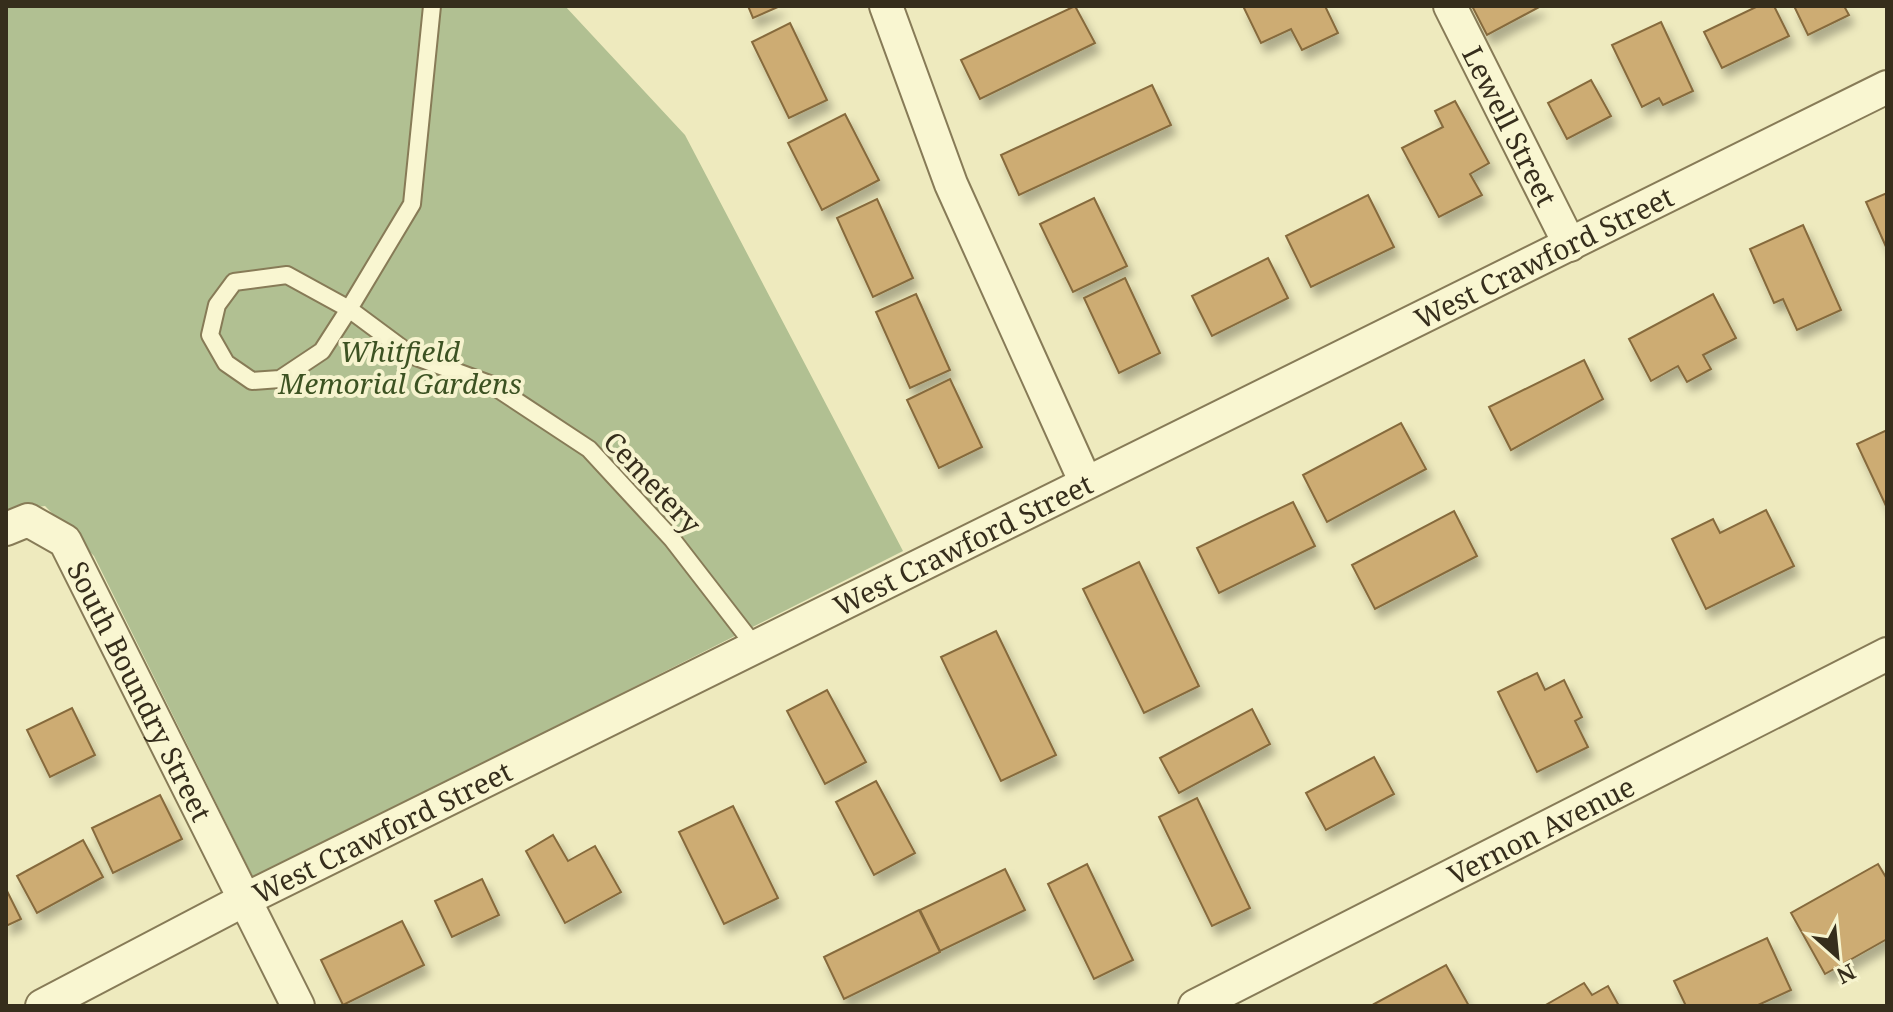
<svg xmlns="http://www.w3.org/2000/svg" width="1893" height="1012" font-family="'Noto Serif',serif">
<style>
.cemetery{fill:#b1c092}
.building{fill:#cdac73;stroke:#866a3c;stroke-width:2;filter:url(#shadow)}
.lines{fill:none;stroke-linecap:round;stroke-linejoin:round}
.service-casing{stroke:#877b57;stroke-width:20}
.minor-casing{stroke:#877b57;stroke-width:36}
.service{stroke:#f9f6d1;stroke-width:16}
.minor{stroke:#f9f6d1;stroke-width:32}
.labels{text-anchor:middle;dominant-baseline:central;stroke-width:8;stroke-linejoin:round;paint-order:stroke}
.street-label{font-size:28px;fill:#362e1c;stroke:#f6f3ce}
.park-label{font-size:28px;font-style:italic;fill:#3c5222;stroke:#f6f3ce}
</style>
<defs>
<filter id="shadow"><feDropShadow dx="5" dy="9" stdDeviation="4" flood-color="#0004"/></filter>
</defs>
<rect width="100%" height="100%" fill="#eeeabe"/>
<path class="cemetery" d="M6,6H565L685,135L903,551L254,879L94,556L45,506L6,511Z"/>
<g class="building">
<path d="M748,6H780L753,18Z"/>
<path d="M1075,6L1095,43L980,99L961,60Z"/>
<path d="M1243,6H1325L1338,33L1302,50L1291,29L1261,43Z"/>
<path d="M1472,6H1541L1487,35Z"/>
<path d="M1758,6H1774L1789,36L1722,68L1704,32Z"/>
<path d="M1794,6H1844L1849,15L1808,35Z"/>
<path d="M1661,22L1693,91L1663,105L1659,98L1642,107L1612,45Z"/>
<path d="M790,23L827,100L789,118L752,42Z"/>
<path d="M1591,80L1611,116L1567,139L1548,103Z"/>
<path d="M1152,85L1171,125L1019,195L1001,155Z"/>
<path d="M1455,101L1489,163L1470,174L1482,195L1439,217L1402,148L1443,127L1435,111Z"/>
<path d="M845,114L879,180L822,210L788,143Z"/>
<path d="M1887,193V249L1866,202Z"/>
<path d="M1368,195L1394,247L1311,287L1286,236Z"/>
<path d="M1094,198L1127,266L1073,292L1040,224Z"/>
<path d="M877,199L913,278L873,297L837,218Z"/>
<path d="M1803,225L1841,310L1797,330L1783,299L1774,303L1750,249Z"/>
<path d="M1268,258L1288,298L1212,336L1192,296Z"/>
<path d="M1125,278L1160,353L1119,373L1084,298Z"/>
<path d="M916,294L950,370L910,388L876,312Z"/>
<path d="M1713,294L1736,338L1703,355L1711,369L1687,382L1678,366L1651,381L1629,339Z"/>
<path d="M1584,360L1603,399L1511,450L1489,407Z"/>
<path d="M950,379L982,447L939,468L907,400Z"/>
<path d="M1401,423L1426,469L1327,522L1303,475Z"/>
<path d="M1887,430V508L1857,444Z"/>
<path d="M1293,502L1315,546L1219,593L1197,548Z"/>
<path d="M1766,510L1794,566L1706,609L1672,539L1713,519L1720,533Z"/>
<path d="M1454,511L1477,556L1375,609L1352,565Z"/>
<path d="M1139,562L1199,686L1144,713L1083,589Z"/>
<path d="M996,631L1056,755L1001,781L941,657Z"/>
<path d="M1537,673L1545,690L1564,680L1582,717L1575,721L1588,747L1537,772L1498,692Z"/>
<path d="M827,690L866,762L825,784L787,711Z"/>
<path d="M72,708L95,755L50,777L27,730Z"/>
<path d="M1252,709L1270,744L1179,793L1160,758Z"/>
<path d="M1374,757L1394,794L1326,830L1306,793Z"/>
<path d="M876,781L915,853L874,875L836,802Z"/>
<path d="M160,795L182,839L113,873L92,828Z"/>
<path d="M1197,798L1250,908L1212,926L1159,817Z"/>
<path d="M733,806L778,898L724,924L679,832Z"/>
<path d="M553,835L568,861L595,846L621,892L565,923L526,851Z"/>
<path d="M83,840L103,877L37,913L17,876Z"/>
<path d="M1087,864L1133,960L1094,979L1048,884Z"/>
<path d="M1878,864L1887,879V939L1825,974L1791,913Z"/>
<path d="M1005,869L1025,910L940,951L920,910Z"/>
<path d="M482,879L499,915L452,937L435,901Z"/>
<path d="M6,889L21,919L6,926Z"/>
<path d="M919,910L940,952L844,999L824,957Z"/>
<path d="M402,921L424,965L343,1005L321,960Z"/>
<path d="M1767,938L1791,990L1756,1006H1686L1674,981Z"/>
<path d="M1446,965L1469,1006H1376L1374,1004Z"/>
<path d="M1584,983L1592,995L1608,986L1619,1006H1544Z"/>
</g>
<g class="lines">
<g class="service-casing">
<g id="service">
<path d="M432,6L412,204L349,309L411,355L492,385L589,449L672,539L754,645"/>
<path d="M287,275L349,309L322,351L280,379L252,381L226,363L210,335L217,305L234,282Z"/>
</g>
</g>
<g class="minor-casing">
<g id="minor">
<path d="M886,6L951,184L1085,481"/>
<path id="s1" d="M1450,6L1570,245"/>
<path id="s2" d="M6,529L28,520L65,541L298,1006"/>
<path id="s3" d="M42,1006L244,900L1887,87"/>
<path id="s4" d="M1195,1006L1887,654"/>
</g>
</g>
<use href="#service" class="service"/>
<use href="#minor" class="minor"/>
</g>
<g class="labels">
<g class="street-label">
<text stroke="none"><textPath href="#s1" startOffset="134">Lewell Street</textPath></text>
<text stroke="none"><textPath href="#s3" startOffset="1678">West Crawford Street</textPath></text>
<text transform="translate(653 482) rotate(47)">Cemetery</text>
<text stroke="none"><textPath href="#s3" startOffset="1030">West Crawford Street</textPath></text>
<text stroke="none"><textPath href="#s2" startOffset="234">South Boundry Street</textPath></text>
<text stroke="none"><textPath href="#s4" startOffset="388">Vernon Avenue</textPath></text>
<text stroke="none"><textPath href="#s3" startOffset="382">West Crawford Street</textPath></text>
</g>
<g class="park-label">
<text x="400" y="351">Whitfield<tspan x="400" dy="32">Memorial Gardens</tspan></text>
</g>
</g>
<rect width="1893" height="1012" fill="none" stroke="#362e1c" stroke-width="16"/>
<g transform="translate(1837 956) rotate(153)" stroke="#f6f3ce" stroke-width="6" paint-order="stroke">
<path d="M0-6L14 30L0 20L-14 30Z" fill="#362e1c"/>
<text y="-12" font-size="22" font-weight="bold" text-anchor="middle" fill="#362e1c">N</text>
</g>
</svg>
